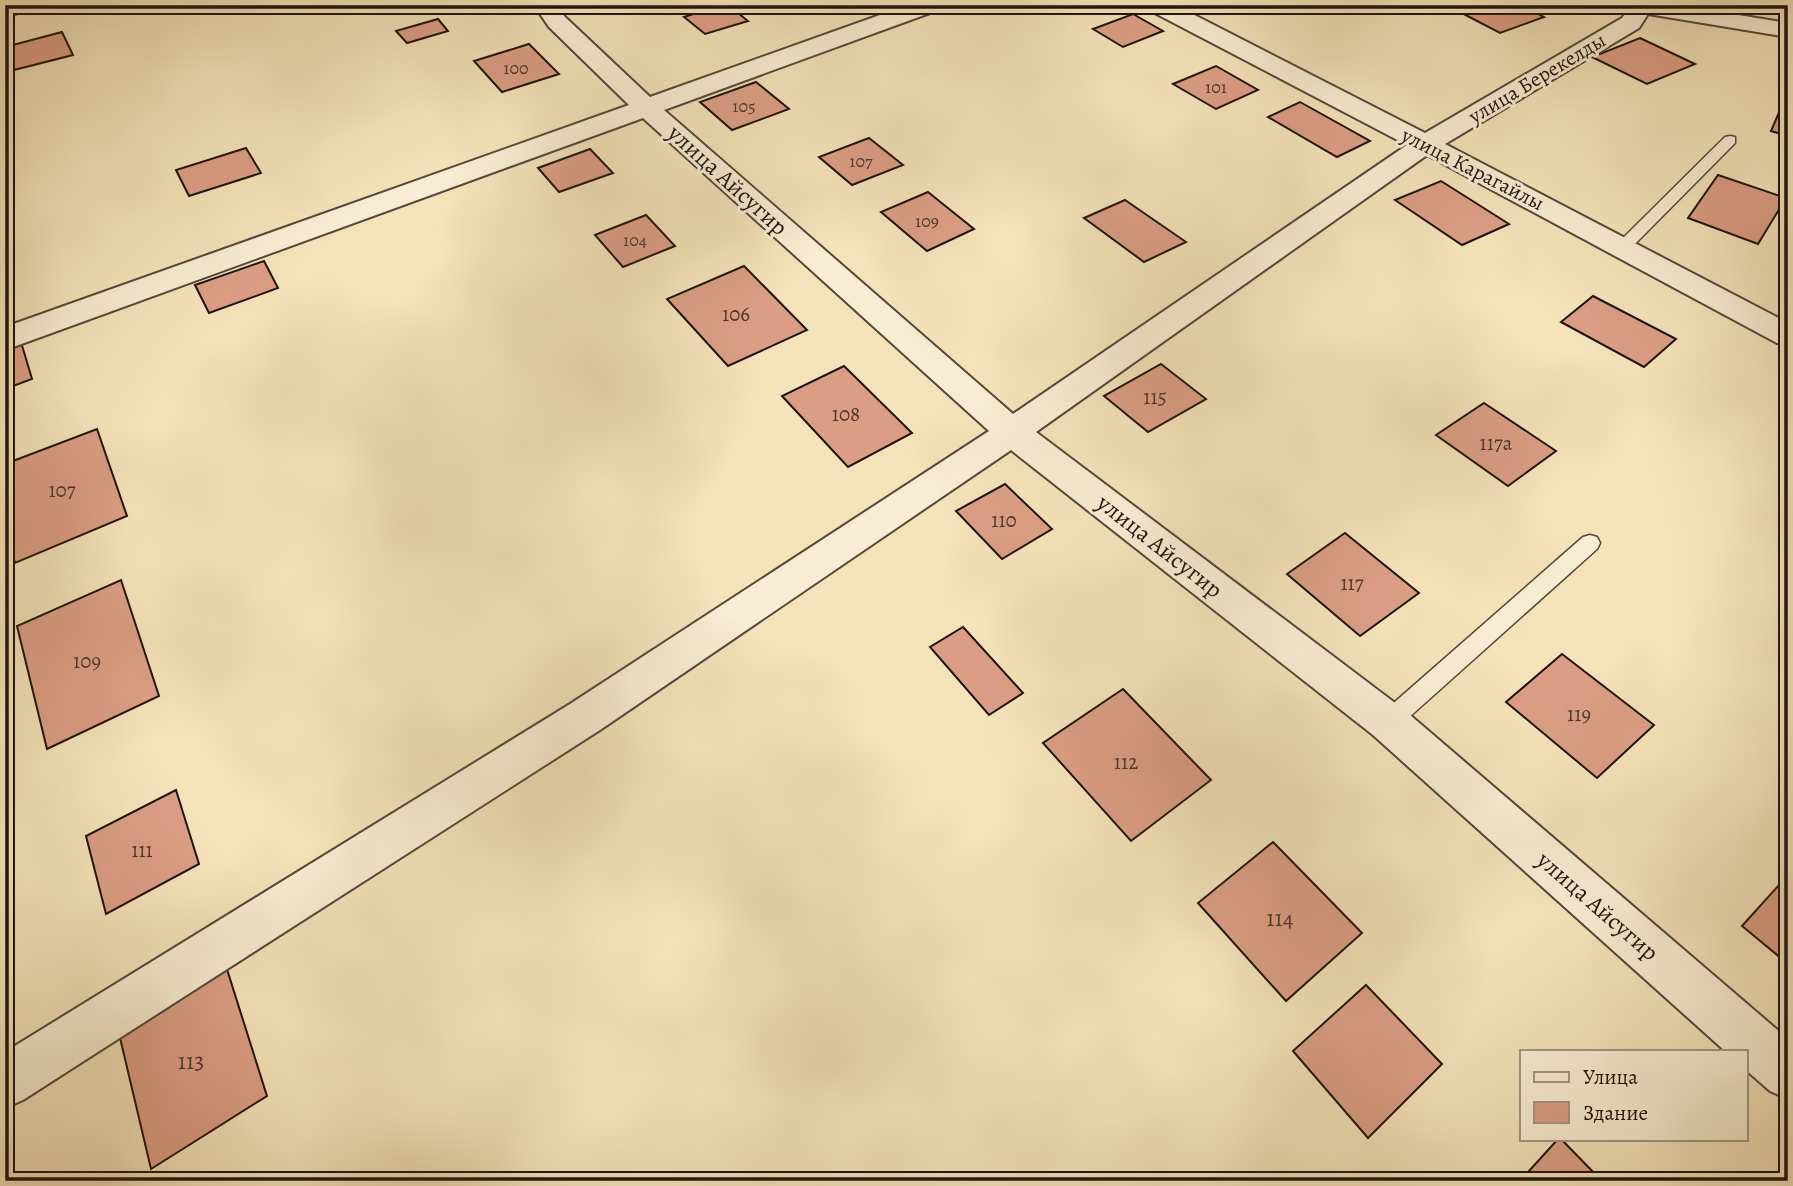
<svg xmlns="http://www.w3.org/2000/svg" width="1793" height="1186" font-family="Alegreya,serif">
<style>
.building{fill:#db9e84;stroke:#1e140d;stroke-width:2}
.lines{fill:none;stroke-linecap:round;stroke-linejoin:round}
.service-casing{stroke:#544838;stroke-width:3}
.minor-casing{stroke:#544838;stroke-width:4}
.service{fill:#f8ecd2;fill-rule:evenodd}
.minor{fill:#f8ecd2;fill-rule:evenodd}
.labels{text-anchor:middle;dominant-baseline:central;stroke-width:6;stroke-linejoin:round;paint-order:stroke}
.far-number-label{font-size:18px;fill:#4d362b}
.far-street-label{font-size:21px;fill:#1e140d;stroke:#f8ecd2}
.number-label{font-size:21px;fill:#4d362b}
.street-label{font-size:24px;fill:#1e140d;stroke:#f8ecd2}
.near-number-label{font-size:24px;fill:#4d362b}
</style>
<rect width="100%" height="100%" fill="#f4e2b9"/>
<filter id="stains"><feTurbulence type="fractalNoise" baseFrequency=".00286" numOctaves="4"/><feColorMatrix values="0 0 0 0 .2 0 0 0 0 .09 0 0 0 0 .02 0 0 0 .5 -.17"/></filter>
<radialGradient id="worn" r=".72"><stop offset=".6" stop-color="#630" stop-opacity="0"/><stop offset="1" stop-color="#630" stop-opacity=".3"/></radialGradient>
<g class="building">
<path d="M722,5H728L748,21L705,34L684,17Z"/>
<path d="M1005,5H1043L1019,14Z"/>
<path d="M1464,5H1521L1544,17L1500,33L1454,9Z"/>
<path d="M1133,14L1163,31L1123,47L1093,29Z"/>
<path d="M438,19L448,31L407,43L396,31Z"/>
<path d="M62,32L73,55L10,71L5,58V47Z"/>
<path d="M1640,38L1695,64L1647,84L1592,57Z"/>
<path d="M529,44L559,74L502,92L474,61Z"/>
<path d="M1216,66L1258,90L1216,109L1173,84Z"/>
<path d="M756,82L789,109L732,130L700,102Z"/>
<path d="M1300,102L1370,141L1337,157L1268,117Z"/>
<path d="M1783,103L1788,104V136L1771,131Z"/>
<path d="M869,138L903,165L852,185L819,157Z"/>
<path d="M246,148L261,173L189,196L176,170Z"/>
<path d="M590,149L613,173L559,192L538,168Z"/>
<path d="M1718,175L1786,198L1758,244L1688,218Z"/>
<path d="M1441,181L1509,224L1462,245L1395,200Z"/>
<path d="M928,192L974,229L927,251L881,212Z"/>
<path d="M1125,200L1186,242L1144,262L1084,218Z"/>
<path d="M646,215L675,246L623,267L595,235Z"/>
<path d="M264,261L278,288L209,313L195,285Z"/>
<path d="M744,266L807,330L728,366L667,299Z"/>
<path d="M1593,296L1676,339L1644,367L1561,322Z"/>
<path d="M21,342L32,379L5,389V347Z"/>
<path d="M1161,364L1206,399L1148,432L1104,396Z"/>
<path d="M844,366L912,433L848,467L782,396Z"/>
<path d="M1484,403L1556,451L1508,486L1436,435Z"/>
<path d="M97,429L127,516L15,563L5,523V464Z"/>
<path d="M1005,484L1052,529L1002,559L956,511Z"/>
<path d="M1345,533L1419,593L1360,636L1287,574Z"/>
<path d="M121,580L159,696L47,749L17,626Z"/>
<path d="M963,627L1023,693L989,715L930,647Z"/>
<path d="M1562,654L1654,725L1597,778L1506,702Z"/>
<path d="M1123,689L1211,780L1131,841L1043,743Z"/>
<path d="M176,790L199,864L106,914L86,836Z"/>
<path d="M1273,842L1362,933L1286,1001L1198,903Z"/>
<path d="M1788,875V964L1742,926Z"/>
<path d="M225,963L267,1096L151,1169L117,1025Z"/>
<path d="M1366,985L1442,1064L1368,1138L1293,1051Z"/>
<path d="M1558,1139H1561L1602,1181H1520Z"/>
</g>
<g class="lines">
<g class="service-casing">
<g id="service">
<path d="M1730,136L1735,137V143L1629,250H1617L1615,247L1617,244L1725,137Z"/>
<path d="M1590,535L1597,537L1600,543L1597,549L1396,729L1388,732L1380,729L1377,722L1380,715L1583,537Z"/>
</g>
</g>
<g class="minor-casing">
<g id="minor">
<path d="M5,5H30L27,10L5,17Z"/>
<path d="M534,5H556L565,17L650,97L908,5H941L938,10L664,110L1013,414L1407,145L1149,10L1146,5H1175L1425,133L1622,18L1628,10L1623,5H1677L1788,23V37L1648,14L1639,28L1445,144L1788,323V346L1777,343L1427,155L1036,432L1403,709L1788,1039V1099L1770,1091L1746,1070V1051H1725L1373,735L1011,450L600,730L23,1100L5,1108V1052L570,704L989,431L643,118L5,350V327L629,105L549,27Z"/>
</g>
</g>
<use href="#service" class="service"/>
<use href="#minor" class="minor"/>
</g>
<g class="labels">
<g class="far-number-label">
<text x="516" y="68">100</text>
<text x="1216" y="87">101</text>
<text x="744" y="106">105</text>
<text x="861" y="161">107</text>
<text x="927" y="221">109</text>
<text x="635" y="240">104</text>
</g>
<g class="far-street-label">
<text transform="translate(1537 78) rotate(-31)">улица Берекелды</text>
<text transform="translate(1473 169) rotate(27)">улица Карагайлы</text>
</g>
<g class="number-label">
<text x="736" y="314">106</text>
<text x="1155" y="397">115</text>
<text x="846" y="414">108</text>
<text x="1496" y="443">117а</text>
<text x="62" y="490">107</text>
<text x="1004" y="520">110</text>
<text x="1352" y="583">117</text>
<text x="87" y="661">109</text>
<text x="1579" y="714">119</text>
<text x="1126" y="762">112</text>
<text x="142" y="850">111</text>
</g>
<g class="street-label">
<text transform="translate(728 180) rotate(42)">улица Айсугир</text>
<text transform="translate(1160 546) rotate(38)">улица Айсугир</text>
<text transform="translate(1598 906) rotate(41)">улица Айсугир</text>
</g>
<g class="near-number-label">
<text x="1280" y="918">114</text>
<text x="191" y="1061">113</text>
</g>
</g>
<rect width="1793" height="1186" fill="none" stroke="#f4e2b9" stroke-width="28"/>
<rect x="7" y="7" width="1779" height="1172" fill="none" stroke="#1e140d" stroke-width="3.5"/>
<rect x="14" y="14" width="1765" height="1158" fill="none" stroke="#1e140d" stroke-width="2"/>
<rect x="1520" y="1050" width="228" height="91" fill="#f8ecd2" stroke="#a19683" stroke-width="2"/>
<rect x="1534" y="1072" width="35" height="10" fill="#f8ecd2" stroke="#a19683" stroke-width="2"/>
<text x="1583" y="1084" font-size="21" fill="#1e140d">Улица</text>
<rect x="1534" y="1102" width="35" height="21" fill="#db9e84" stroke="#a19683" stroke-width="2"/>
<text x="1583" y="1120" font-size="21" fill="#1e140d">Здание</text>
<rect width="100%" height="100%" filter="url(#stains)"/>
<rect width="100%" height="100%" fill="url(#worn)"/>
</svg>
